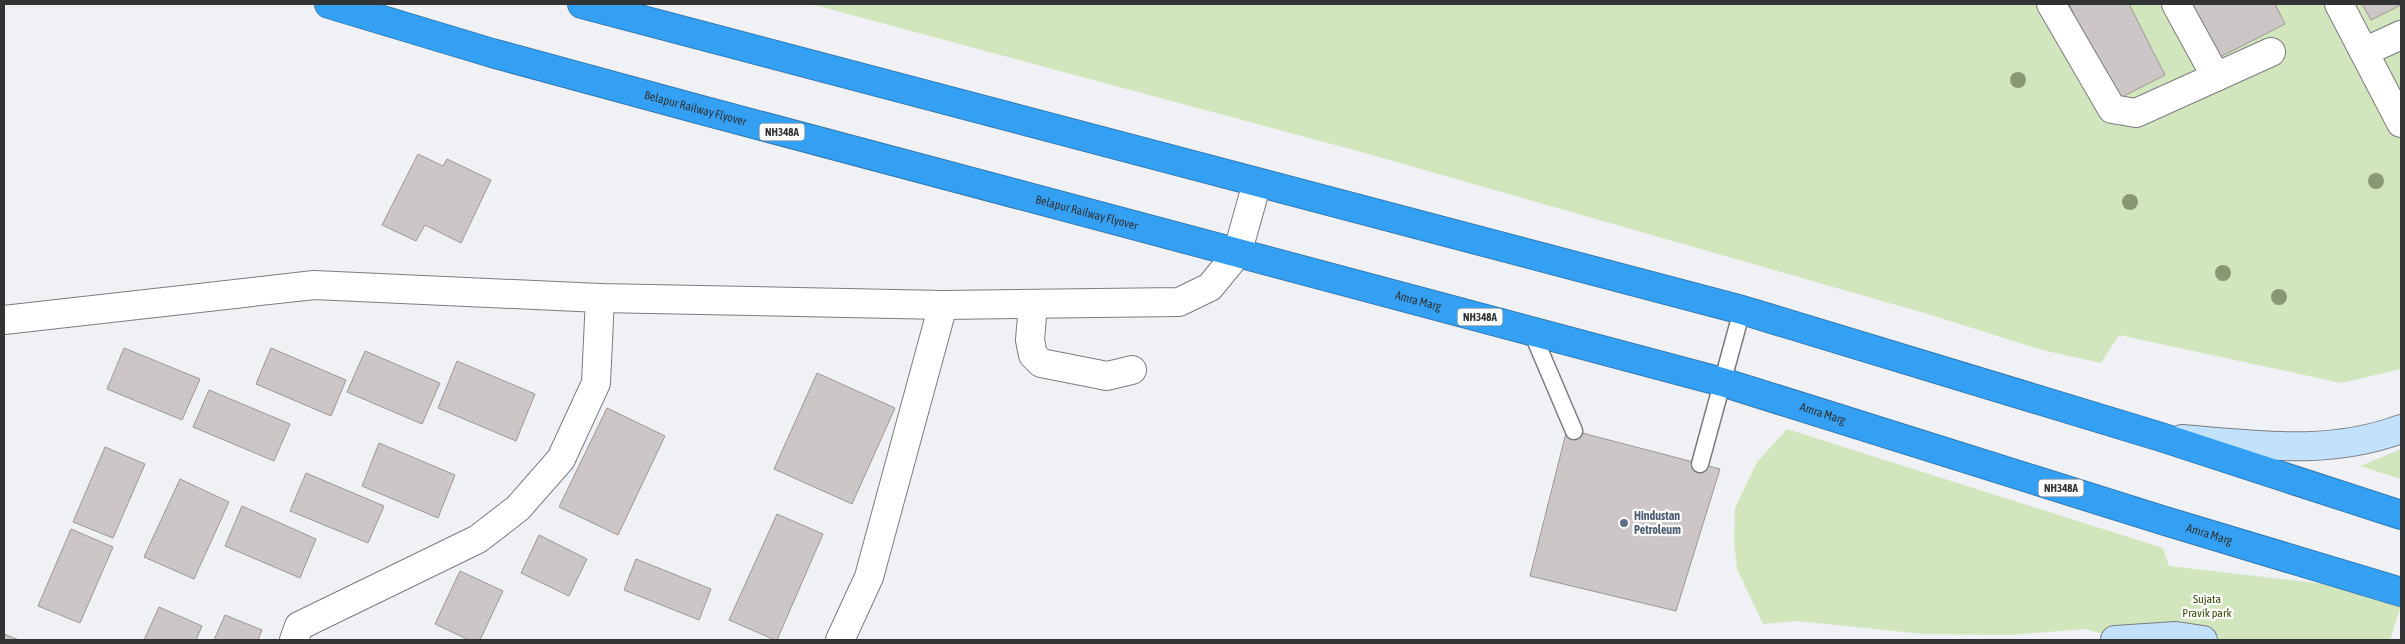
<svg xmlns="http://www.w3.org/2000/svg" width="2405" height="644" font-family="'Asap Condensed',sans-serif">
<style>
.green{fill:#d1e6bc}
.building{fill:#ccc7c6;stroke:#9b9795}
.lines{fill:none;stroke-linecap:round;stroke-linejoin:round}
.lane-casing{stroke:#7b7c80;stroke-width:19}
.street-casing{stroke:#7b7c80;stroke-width:30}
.secondary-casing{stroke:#7b7c80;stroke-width:30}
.highway-casing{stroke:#337ab1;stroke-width:30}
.lane{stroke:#fff;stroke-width:16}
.street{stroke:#fff;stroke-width:28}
.secondary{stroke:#c2e2fc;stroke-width:28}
.highway{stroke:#34a0f4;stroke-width:28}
.tree{fill:#899873}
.service-dot{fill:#5c6f8a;stroke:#fff;stroke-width:2}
.labels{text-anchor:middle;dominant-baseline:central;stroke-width:4.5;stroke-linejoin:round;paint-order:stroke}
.shield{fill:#fff;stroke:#707071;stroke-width:1}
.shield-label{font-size:11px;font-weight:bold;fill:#323334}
.street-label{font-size:12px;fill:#323334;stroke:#fff}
.service-label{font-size:12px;font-weight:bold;fill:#4e5e75;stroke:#fff;text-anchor:start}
.park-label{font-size:12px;fill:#344f08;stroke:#fff}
</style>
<rect width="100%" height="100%" fill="#f0f1f5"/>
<g class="green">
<path d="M811,4H2401V369L2341,383L2119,335L2101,363L2042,350L1931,315L1365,153Z"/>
<path d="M1787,429L2163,548L2169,566L2401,593V606L2390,640H2122L2086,629L2008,635L1923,634L1797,621L1763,624L1737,569L1734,539L1735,508L1757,462Z"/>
<path d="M2401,449V479L2360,466Z"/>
</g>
<g class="building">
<path d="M2069,4H2129L2165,75L2116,100Z"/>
<path d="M2190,4H2275L2285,24L2218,58Z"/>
<path d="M2362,4H2401V5L2371,20Z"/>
<path d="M418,154L443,166L447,159L491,180L461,243L425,225L416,241L382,225Z"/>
<path d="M124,348L200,379L182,420L107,389Z"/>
<path d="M271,348L346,380L331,416L256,384Z"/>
<path d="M365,351L440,383L422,424L347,392Z"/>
<path d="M457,361L535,394L516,441L438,408Z"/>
<path d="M817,373L895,408L852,504L774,469Z"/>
<path d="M209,390L290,424L274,461L193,427Z"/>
<path d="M607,408L665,436L618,535L559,507Z"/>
<path d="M1567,429L1720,469L1676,611L1530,576Z"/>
<path d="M379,443L455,475L438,518L362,486Z"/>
<path d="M105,447L145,464L113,538L73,522Z"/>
<path d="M306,473L384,506L368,543L290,511Z"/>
<path d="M180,479L229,502L194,579L144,557Z"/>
<path d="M242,506L316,539L300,578L225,546Z"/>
<path d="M777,514L823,534L777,640H775L729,620Z"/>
<path d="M71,529L113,547L80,623L38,606Z"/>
<path d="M539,535L587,559L569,596L521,573Z"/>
<path d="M636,559L711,589L699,620L624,590Z"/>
<path d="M460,571L503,591L480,640H469L435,624Z"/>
<path d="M159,607L202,626L196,640H144Z"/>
<path d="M225,615L262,630L258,640H214Z"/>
<path d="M4,634L19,640H4Z"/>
</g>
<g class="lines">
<g class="lane-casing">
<g id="lane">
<path d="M1531,330L1574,431"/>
<path d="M1700,464L1742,310"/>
</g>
</g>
<g class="street-casing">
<g id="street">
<path d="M2051,4L2112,109L2136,113L2271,52"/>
<path d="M2176,4L2216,77"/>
<path d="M2339,4L2401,123"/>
<path d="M2364,52L2401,35"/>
<path d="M1033,304L1030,340L1033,355L1041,363L1107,376L1132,370"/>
<path d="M4,320L314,285L600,298L943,305L1179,302L1210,287L1237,254L1257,183"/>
<path d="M294,640L299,626L478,539L518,508L561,459L596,383L600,298"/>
<path d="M840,640L869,577L943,305"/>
</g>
</g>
<g class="secondary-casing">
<g id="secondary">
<path d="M2182,439C2258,445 2328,456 2401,429"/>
<path d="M2115,640L2176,636L2203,640"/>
</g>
</g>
<g class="highway-casing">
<g id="highway">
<path id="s1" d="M329,4L492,53L694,108L1722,382L2165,521L2401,592"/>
<path d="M582,4L1742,310L2161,437L2401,515"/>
</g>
</g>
<use href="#lane" class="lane"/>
<use href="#street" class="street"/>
<use href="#secondary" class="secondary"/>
<use href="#highway" class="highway"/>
</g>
<g class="tree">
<circle cx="2018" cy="80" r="8"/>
<circle cx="2376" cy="181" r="8"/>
<circle cx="2130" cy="202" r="8"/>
<circle cx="2223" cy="273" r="8"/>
<circle cx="2279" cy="297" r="8"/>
</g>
<circle class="service-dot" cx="1624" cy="523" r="5"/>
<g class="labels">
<g class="shield">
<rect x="759.5" y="123.5" width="45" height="17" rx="4"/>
<rect x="1457.5" y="308.5" width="45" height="17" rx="4"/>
<rect x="2038.5" y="479.5" width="45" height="17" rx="4"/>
</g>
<g class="shield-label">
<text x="782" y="132">NH348A</text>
<text x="1480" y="317">NH348A</text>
<text x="2061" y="488">NH348A</text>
</g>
<g class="street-label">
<text stroke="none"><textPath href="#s1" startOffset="381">Belapur Railway Flyover</textPath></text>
<text stroke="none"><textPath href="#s1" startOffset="786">Belapur Railway Flyover</textPath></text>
<text stroke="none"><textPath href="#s1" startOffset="1129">Amra Marg</textPath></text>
<text stroke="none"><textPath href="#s1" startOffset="1549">Amra Marg</textPath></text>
<text stroke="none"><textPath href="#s1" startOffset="1954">Amra Marg</textPath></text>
</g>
<g class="service-label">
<text x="1634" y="516">Hindustan<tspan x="1634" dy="14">Petroleum</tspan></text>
</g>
<g class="park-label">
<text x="2207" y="599">Sujata<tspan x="2207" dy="14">Pravik park</tspan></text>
</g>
</g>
<rect width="2405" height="644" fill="none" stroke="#323334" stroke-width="10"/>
</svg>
